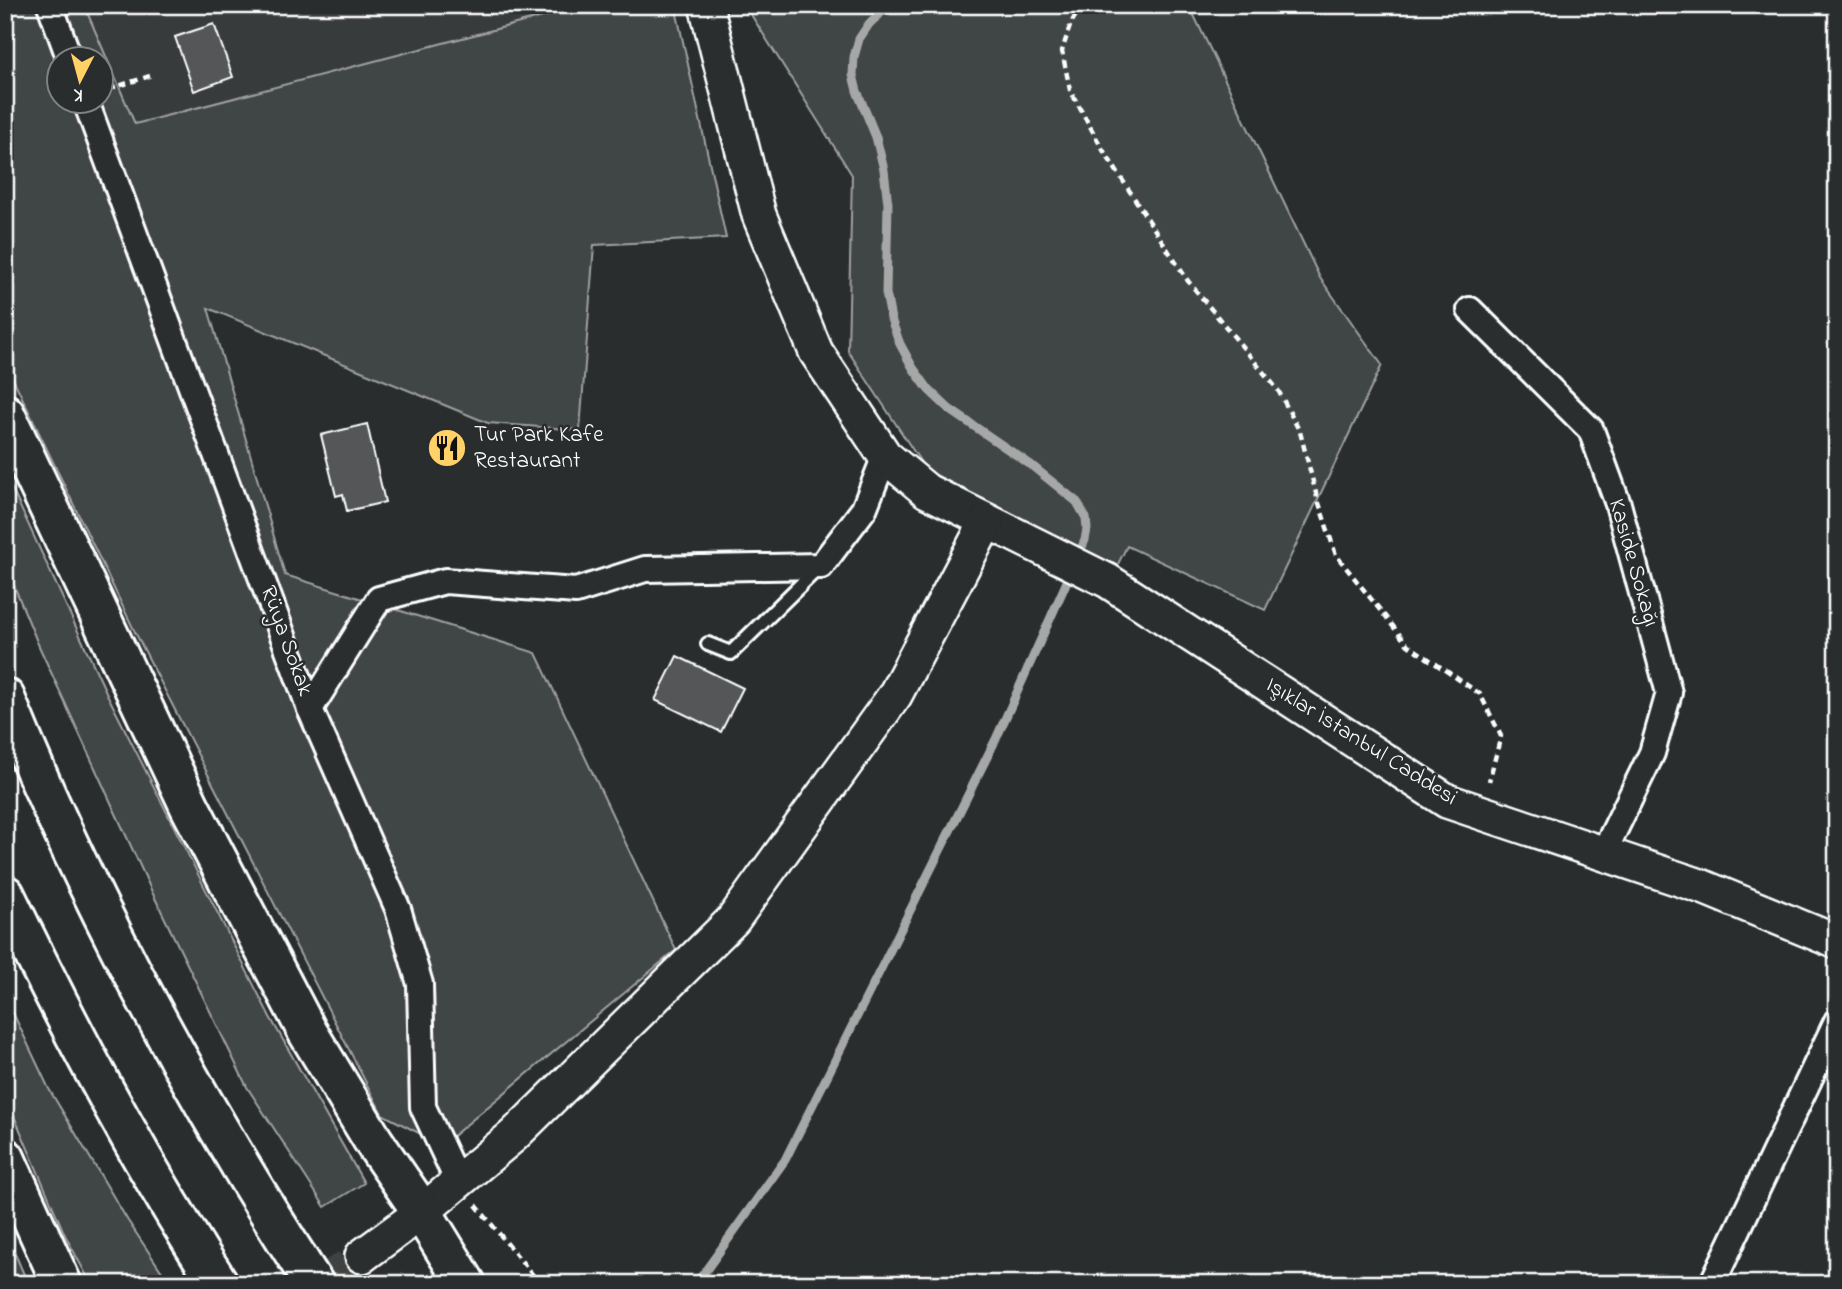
<svg xmlns="http://www.w3.org/2000/svg" width="1842" height="1289" font-family="'Indie Flower',sans-serif">
<style>
.built{fill:#373a3b}
.green{fill:#414445;stroke:#a0a2a2;stroke-width:2;fill-rule:evenodd}
.lines{fill:none;stroke-linecap:round;stroke-linejoin:round}
.stream{stroke:#a6a7a7;stroke-width:9}
.building{fill:#555758;stroke:#fff;stroke-width:2}
.secondary-tunnel{stroke:#3f4243;stroke-width:33;stroke-dasharray:33 17;stroke-linecap:butt}
.lane-casing{stroke:#fff;stroke-width:18}
.street-casing{stroke:#fff;stroke-width:30}
.secondary-casing{stroke:#fff;stroke-width:38}
.highway-casing{stroke:#fff;stroke-width:44}
.path{stroke:#fff;stroke-width:4.5;stroke-dasharray:7 5;stroke-linecap:butt}
.lane{stroke:#2a2d2e;stroke-width:12}
.street{stroke:#2a2d2e;stroke-width:24}
.secondary{stroke:#2a2d2e;stroke-width:33}
.highway{stroke:#2a2d2e;stroke-width:38}
.labels{text-anchor:middle;dominant-baseline:central;stroke-width:5;stroke-linejoin:round;paint-order:stroke}
.poi-label{font-size:23px;fill:#fff;stroke:#2a2d2e;text-anchor:start}
.street-label{font-size:23px;fill:#fff;stroke:#2a2d2e}
</style>
<rect width="100%" height="100%" fill="#2a2d2e"/>
<filter id="ink" filterUnits="userSpaceOnUse"><feTurbulence type="fractalNoise" baseFrequency=".0143" numOctaves="2"/><feDisplacementMap in="SourceGraphic" scale="14" xChannelSelector="R" yChannelSelector="G"/><feConvolveMatrix kernelMatrix="1 2 1 2 8 2 1 2 1" color-interpolation-filters="sRGB"/></filter>
<g filter="url(#ink)">
<path class="built" d="M84,5H588L135,125Z"/>
<g class="green">
<path d="M5,5H84L135,124L588,5H675L726,238L594,245L580,430L488,423L208,308L285,575L536,653L676,950L442,1145L382,1114L135,632L5,362ZM60,60H102V102H60Z"/>
<path d="M779,5H1189L1320,278L1382,365L1265,610L1127,546L1116,568L926,470L848,351L852,175L750,13Z"/>
<path d="M5,474L107,694L270,1017L364,1183L325,1207L247,1087L153,894L38,644L5,564Z"/>
<path d="M5,996L49,1089L128,1221L170,1284H91L65,1235L5,1095Z"/>
<path d="M5,1230L28,1284H5Z"/>
</g>
<g class="lines">
<path class="stream" d="M696,1284L785,1160L996,739L1064,588L1085,540L1087,529L1086,518L1077,502L1031,465L949,409L929,390L913,368L900,344L891,319L886,293L888,204L884,170L876,137L857,91L853,75L854,57L859,39L869,24L889,5"/>
</g>
<g class="building">
<path d="M214,24L233,77L194,91L175,37Z"/>
<path d="M367,424L385,502L347,511L343,494L336,496L321,435Z"/>
<path d="M677,656L743,688L721,732L655,700Z"/>
</g>
<g class="lines">
<path class="secondary-tunnel" d="M320,1284L362,1256"/>
<g class="lane-casing">
<path id="lane" d="M708,644L731,653L818,568"/>
</g>
<g class="street-casing">
<g id="street">
<path d="M50,5L70,60"/>
<path d="M86,102L310,709L398,909L420,984L423,1107L458,1182"/>
<path d="M1470,310L1591,430L1618,504L1669,693L1652,753L1603,854"/>
<path d="M310,709L379,599L445,581L576,591L645,569L821,566L864,509L885,456"/>
<path d="M1712,1284L1837,1021"/>
</g>
</g>
<g class="secondary-casing">
<g id="secondary">
<path d="M706,5L759,215L816,352L885,456L927,491L1108,581L1447,801L1703,887L1837,942"/>
<path d="M362,1256L422,1212L513,1136L733,920L895,695L987,521"/>
</g>
</g>
<g class="highway-casing">
<g id="highway">
<path d="M5,414L190,807L307,1031L374,1142L422,1212L466,1284"/>
<path d="M5,698C88,903 194,1098 314,1284"/>
<path d="M5,895C69,1028 138,1160 219,1284"/>
<path d="M5,1158L62,1284"/>
</g>
</g>
<g class="path">
<path d="M1082,5L1071,23L1062,51L1070,90L1103,150L1188,281L1278,390L1300,432L1317,497L1336,555L1408,645L1480,694L1501,736L1489,781"/>
<path d="M109,89L153,75"/>
<path d="M476,1205L540,1284"/>
</g>
<use href="#lane" class="lane"/>
<use href="#street" class="street"/>
<use href="#secondary" class="secondary"/>
<use href="#highway" class="highway"/>
</g>
</g>
<defs>
<g id="restaurant-disc" transform="scale(2.0125)"><circle r="9.5" fill="#ffd166" stroke="#2a2d2e"/><path d="M-5-6h1v4h1v-4h1v4h1v-4h1v5L-1.5 .5V6h-2V.5L-5-1ZM5-6V6H3V1.5H1.5Q1.5-4 5-6Z" fill="#111"/></g>
</defs>
<g fill-rule="evenodd">
<use href="#restaurant-disc" x="447" y="448"/>
</g>
<g class="labels">
<g class="poi-label">
<text x="474" y="435">Tur Park Kafe<tspan x="474" dy="26">Restaurant</tspan></text>
</g>
<g class="street-label">
<text transform="translate(1633 563) rotate(74)">Kaside Sokağı</text>
<text transform="translate(286 641) rotate(70)">Rüya Sokak</text>
<text transform="translate(1361 742) rotate(32)">Işıklar İstanbul Caddesi</text>
</g>
</g>
<rect width="1842" height="1289" fill="none" stroke="#2a2d2e" stroke-width="28"/>
<rect x="14" y="14" width="1814" height="1261" fill="none" stroke="#fff" stroke-width="2.5" filter="url(#ink)"/>
<g transform="translate(80 80) rotate(186)"><circle r="33" fill="#2a2d2e" stroke="#7f8182" stroke-width="2"/>
<path d="M0-5L12 26L0 18L-12 26Z" fill="#ffd166"/>
<text y="-10" font-size="19" font-weight="bold" text-anchor="middle" fill="#ffffff">K</text>
</g>
</svg>
